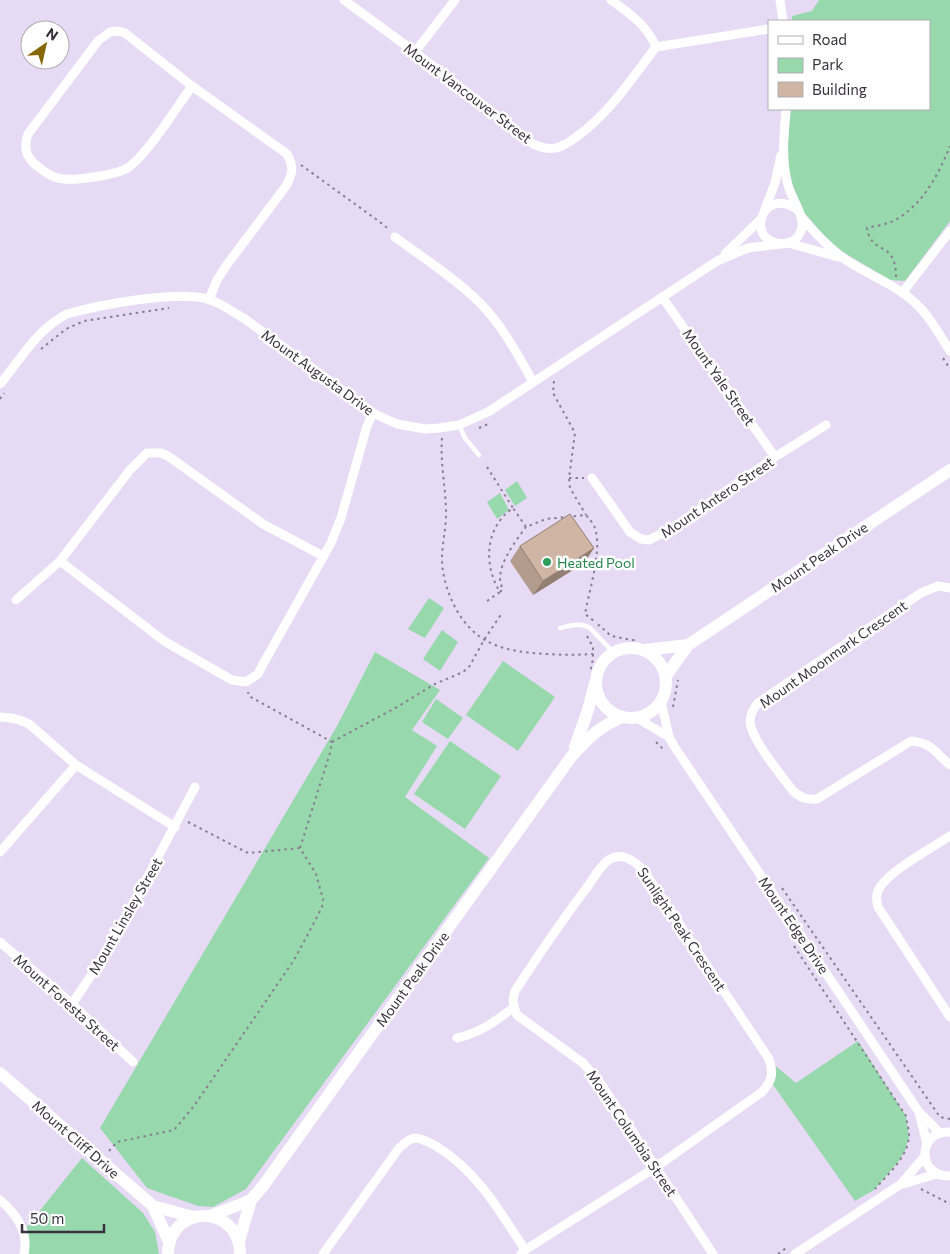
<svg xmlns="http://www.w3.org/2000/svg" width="950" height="1254" font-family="Commissioner,sans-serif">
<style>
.green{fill:#97d8ac}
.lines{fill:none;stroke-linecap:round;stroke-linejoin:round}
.path{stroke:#887f92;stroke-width:2;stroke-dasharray:2.5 4;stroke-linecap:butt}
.lane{stroke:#fff;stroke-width:4.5}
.street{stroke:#fff;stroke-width:9}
.secondary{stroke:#fff;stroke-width:12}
.wall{fill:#b39b8d}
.shaded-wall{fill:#927e73}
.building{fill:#d0b4a4;stroke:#927e73}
.leisure-dot{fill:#2e9e5b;stroke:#fff;stroke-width:2}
.labels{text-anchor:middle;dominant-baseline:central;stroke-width:5;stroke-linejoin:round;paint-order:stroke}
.street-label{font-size:14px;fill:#36313c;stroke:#fff}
.leisure-label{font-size:14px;fill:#27864d;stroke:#fff;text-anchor:start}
</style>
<rect width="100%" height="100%" fill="#e7daf5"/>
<g class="green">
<path d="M819,0H950V221L905,281L890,280L833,246L802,210L791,181L787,154L791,109H929V21H792V16L812,11Z"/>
<path d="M517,481L527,498L515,506L505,490Z"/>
<path d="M500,493L509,510L497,519L487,502Z"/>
<path d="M429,598L444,608L425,638L408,629Z"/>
<path d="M442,630L458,642L440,671L423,659Z"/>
<path d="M375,652L440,690L412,730L437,746L405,797L489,858L246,1189L213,1207L198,1206L147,1188L100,1128L337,726Z"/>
<path d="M503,661L555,697L518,751L466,715Z"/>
<path d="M436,699L463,718L448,739L422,722Z"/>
<path d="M450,741L501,776L465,829L414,794Z"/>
<path d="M858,1041L906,1116L909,1137L905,1151L898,1162L874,1190L855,1201L769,1079L772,1063L796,1083Z"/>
<path d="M82,1158L143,1213L155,1232L159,1254H27L26,1228Z"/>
</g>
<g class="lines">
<g class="path">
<path d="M301,165L384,225L389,230"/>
<path d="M896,277C896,239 871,256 867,228C875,226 884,225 891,222C921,208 938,176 950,146"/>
<path d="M41,349L66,329L84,321L169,308"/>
<path d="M943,358L950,369"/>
<path d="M554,381L553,393L575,433L569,478L570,488L586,515"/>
<path d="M0,399L4,393"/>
<path d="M479,428L488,424"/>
<path d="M442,438C440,463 446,488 446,514C446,529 442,544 442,559C442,574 447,590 453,603C473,645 505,652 547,654C563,655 578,655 593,654"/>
<path d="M487,467L513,508"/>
<path d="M569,478H584"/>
<path d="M500,592L503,589C492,571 515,542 526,527"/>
<path d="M487,601L500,592C483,565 485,527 513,508L526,527L546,519L586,515C590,520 595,525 596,532C601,553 589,592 585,614L594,621"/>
<path d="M598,626L599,625L611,636L638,641"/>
<path d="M587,636L593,647V659L590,673"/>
<path d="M673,707L678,680"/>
<path d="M332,742L397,707L435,684L463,672L469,667L484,640L502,613"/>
<path d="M656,742L663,749"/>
<path d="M188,822L248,853L300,848"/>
<path d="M782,888L940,1117L950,1119"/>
<path d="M794,946L906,1116C907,1123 909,1130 909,1136C908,1157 888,1174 875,1189"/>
<path d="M109,1151L117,1142L174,1130L194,1106L294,960L315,921L322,907L323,899L316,874L300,848L330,753L332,742L249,696L248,692"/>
<path d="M921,1189L950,1204"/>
<path d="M778,1254L786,1248"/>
</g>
<g class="lane">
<path d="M459,425L465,438L479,455"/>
<path d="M560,628C570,626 580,622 590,628L613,652"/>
</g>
<g class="street">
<path d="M344,0L415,52L533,144C540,147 548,150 556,148C565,146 572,140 579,135C611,111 632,78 656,47L769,29"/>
<path d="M611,0C630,14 647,25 656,47"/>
<path d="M780,0L783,21"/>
<path d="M415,52L455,0"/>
<path d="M192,86C176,108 150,151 129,167C118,175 71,182 58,178C52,177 46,173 41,169C28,160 22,150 28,134L98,41L110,32L118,31L125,33L192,86L287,154C294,167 293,173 286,186L226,266L217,280L209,300"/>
<path d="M786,109C784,134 781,160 788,185C791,197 803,213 802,225C801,241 785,248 771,241C748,230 766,187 798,210"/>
<path d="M765,209L775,183L781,155"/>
<path d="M802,218C815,233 829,248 846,260C868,275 895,284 914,302C929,315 939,334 950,351"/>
<path d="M395,237C423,258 455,278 480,303C502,325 518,355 533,382"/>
<path d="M789,243L838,257"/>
<path d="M725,254L761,219"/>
<path d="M902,293L950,231"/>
<path d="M662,297L775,457"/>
<path d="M0,384C20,360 38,328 67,314C99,305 176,290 208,299C221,303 233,312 245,319L373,413L397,424L425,429L439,428L459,425L488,412L717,261L748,248L781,244"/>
<path d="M592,478L630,532L641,539L649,540L673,528L775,457L826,425"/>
<path d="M60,561L164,641L232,680L246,682L258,674L262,666L331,543L341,518L367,426L373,413"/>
<path d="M950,588L938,586L921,593L758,703C754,708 750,714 750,721C750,738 782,776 793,791C801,798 807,800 817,799L911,741C933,743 935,753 950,765"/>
<path d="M16,600L60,561L130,470L147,453H161L168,456L263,524L323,556"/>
<path d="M661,701L669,737L674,746L919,1112L940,1133"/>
<path d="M0,717C11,717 19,719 29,724L76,765L175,827"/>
<path d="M637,718L669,737"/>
<path d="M950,836C932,848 886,872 878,891C875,897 877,901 878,907L950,1017"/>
<path d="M0,852L76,765"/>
<path d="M0,942L72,1004L133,1062"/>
<path d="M72,1004L112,944L195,787"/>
<path d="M457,1038C480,1033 496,1021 514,1007"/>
<path d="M919,1112L927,1144"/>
<path d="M950,1132C917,1130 916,1177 950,1176"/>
<path d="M903,1184L937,1174"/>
<path d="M0,1200C16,1214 29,1231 24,1254"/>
<path d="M323,1254L399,1148C404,1144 408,1139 415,1138C422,1138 430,1143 436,1146C477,1171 500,1211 525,1250"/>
<path d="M521,1254L525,1250L656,1167L762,1092C772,1081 774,1074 769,1059L644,871C636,862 623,852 610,859C601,864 594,878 588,886C562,920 538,956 515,991C512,1000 513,1006 517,1015L583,1063L601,1084L713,1254"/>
<path d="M795,1254L901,1184L925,1156"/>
</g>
<g class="secondary">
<circle cx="631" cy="683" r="35"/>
<path d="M645,650L688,645"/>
<path d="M666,676L688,645L950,470"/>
<path d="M575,747L588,710L595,683"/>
<path d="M0,1073L153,1206L193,1217"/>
<path d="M153,1206L169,1242"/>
<path d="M210,1216L251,1200"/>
<path d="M239,1241L251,1200L263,1186L571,757C588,738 599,727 622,717"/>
<path d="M168,1254C169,1203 240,1204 240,1254"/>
</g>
</g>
<path class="wall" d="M520,546L594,548L584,563L533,595L510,561Z"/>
<path class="shaded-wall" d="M594,548L584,563L533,595L543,581Z"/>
<path class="building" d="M570,514L594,548L543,581L520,546Z"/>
<circle class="leisure-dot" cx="547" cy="562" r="5"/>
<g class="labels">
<g class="street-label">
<text transform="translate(468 93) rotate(37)">Mount Vancouver Street</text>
<text transform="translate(318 372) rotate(36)">Mount Augusta Drive</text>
<text transform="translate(719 377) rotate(55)">Mount Yale Street</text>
<text transform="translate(717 497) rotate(-34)">Mount Antero Street</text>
<text transform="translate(819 557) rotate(-34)">Mount Peak Drive</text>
<text transform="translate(833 654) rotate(-35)">Mount Moonmark Crescent</text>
<text transform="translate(125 916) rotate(-60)">Mount Linsley Street</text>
<text transform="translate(794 925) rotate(56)">Mount Edge Drive</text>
<text transform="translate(682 929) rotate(56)">Sunlight Peak Crescent</text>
<text transform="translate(412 979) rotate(-54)">Mount Peak Drive</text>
<text transform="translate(67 1002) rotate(42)">Mount Foresta Street</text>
<text transform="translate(632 1133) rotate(56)">Mount Columbia Street</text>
<text transform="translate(76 1139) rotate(41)">Mount Cliff Drive</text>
</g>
<g class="leisure-label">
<text x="557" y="562">Heated Pool</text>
</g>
</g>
<rect x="768" y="20" width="162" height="90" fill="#ffffff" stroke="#afadb1"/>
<rect x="778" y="36" width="25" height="8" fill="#ffffff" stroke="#afadb1"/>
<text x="812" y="45" font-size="15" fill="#36313c">Road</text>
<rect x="778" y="58" width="25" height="15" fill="#97d8ac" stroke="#afadb1"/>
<text x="812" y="70" font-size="15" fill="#36313c">Park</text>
<rect x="778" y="82" width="25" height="15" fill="#d0b4a4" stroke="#afadb1"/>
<text x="812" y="95" font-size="15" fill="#36313c">Building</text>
<g transform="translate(45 45) rotate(34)"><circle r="24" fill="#ffffff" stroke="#afadb1"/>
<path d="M0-4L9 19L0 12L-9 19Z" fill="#846700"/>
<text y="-8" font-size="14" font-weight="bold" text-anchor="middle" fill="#36313c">N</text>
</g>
<path d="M22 1224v8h82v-8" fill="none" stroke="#36313c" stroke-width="2.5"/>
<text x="30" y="1224" font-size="15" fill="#36313c" stroke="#ffffff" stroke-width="4" paint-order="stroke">50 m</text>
</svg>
